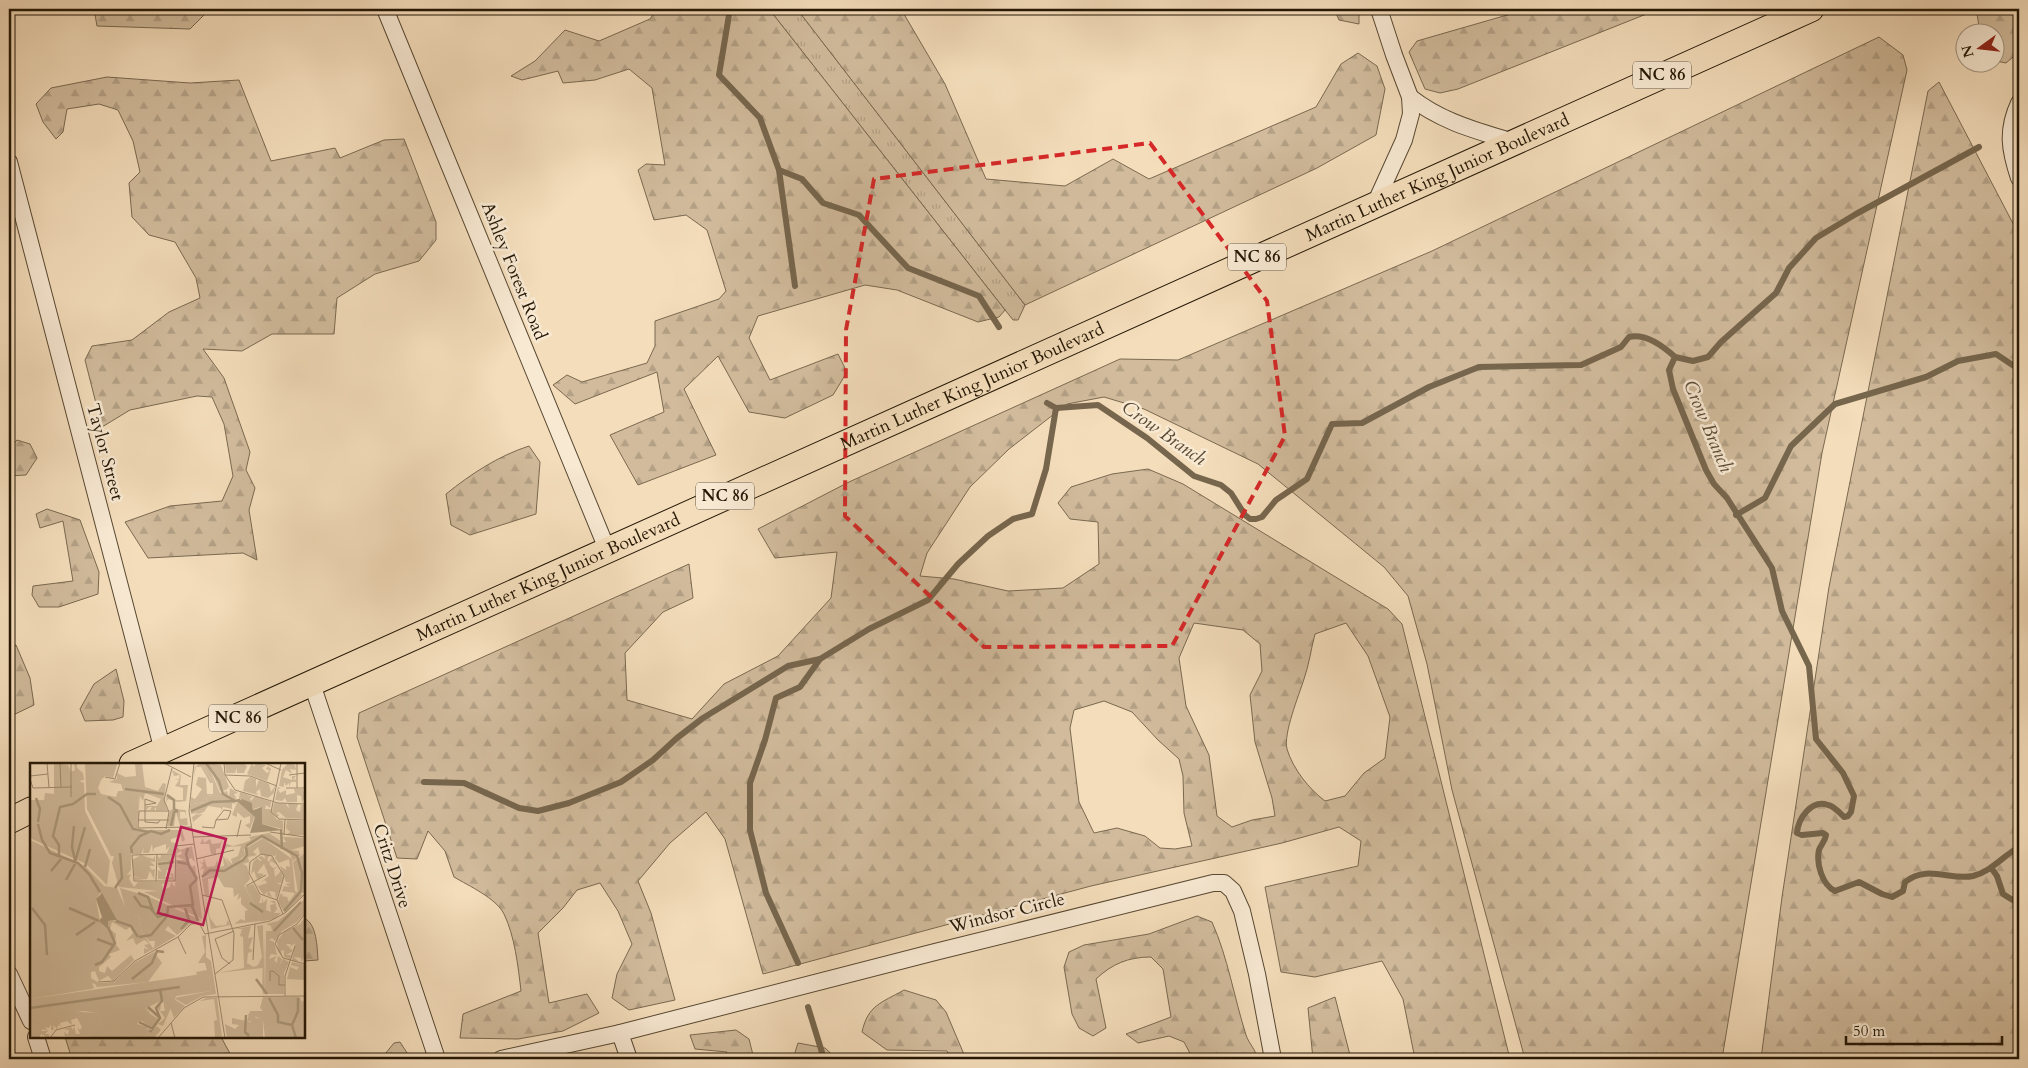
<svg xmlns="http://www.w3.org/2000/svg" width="2028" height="1068" font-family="Cardo,serif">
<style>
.grass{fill:url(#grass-tufts);stroke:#7a6950}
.forest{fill:url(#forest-firs);stroke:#7a6950;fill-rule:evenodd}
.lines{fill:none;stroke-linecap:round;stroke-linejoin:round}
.stream{stroke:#76664d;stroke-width:6}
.street-casing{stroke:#584832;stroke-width:18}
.primary-casing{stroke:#241705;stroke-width:27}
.street{stroke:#f8e9d3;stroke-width:16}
.primary{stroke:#f4ddbb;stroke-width:25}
.marked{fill:none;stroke:#d62828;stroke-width:4;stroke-dasharray:10 6;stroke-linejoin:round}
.labels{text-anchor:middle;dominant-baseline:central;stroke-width:5;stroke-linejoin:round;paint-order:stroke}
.shield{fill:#f8e9d3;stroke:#645643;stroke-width:1}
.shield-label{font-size:16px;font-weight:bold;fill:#241705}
.street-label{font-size:18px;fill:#241705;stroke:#f8e9d3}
.water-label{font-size:19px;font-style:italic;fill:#5b4b35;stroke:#f8e9d3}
.inset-river{fill:none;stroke:#ad9a7d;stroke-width:2.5}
.inset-road{fill:none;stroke:#a18e72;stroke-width:1}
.view{fill:#c2185b;fill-opacity:0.15;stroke:#c2185b;stroke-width:2.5}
.inset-edge{fill:none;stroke:#241705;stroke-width:2.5}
</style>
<defs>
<pattern id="grass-tufts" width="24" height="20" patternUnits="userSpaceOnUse" patternTransform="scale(1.25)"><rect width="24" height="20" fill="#d1bb9c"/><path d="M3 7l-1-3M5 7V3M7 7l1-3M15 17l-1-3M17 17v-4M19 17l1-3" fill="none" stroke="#b3a085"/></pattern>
<pattern id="forest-firs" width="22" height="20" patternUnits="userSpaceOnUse" patternTransform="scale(1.25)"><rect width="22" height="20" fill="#d1bb9c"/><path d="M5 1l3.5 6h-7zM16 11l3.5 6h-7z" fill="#b3a085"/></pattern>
</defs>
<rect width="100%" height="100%" fill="#f4ddbb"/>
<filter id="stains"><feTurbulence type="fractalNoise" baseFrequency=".004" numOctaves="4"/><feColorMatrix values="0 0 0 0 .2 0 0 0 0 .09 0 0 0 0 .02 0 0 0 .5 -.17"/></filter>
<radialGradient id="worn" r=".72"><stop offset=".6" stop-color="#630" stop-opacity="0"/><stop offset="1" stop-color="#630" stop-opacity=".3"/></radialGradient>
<path class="grass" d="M769,9H797L1025,305L1018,320H1013Z"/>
<g class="forest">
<path d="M94,9H210L190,29L97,26Z"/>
<path d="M657,9H769L1005,310L999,317L978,322L897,290L865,285L758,316L749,338L770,380L838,354L847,372L833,395L785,418L749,412L718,356L684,389L716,455L638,485L610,435L664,412L657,372L575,404L553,385L567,375L582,382L647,363L655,346V321L719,299L726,291L707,230L686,215L654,220L638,170L646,164L665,165L652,88L629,69L595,80L563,83L558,71L522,80L511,76L535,61L565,30L599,41L650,19Z"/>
<path d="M797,9H901L945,84L986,179L1065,186L1113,159L1149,179L1316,107L1341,64L1358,53L1377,66L1385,89L1376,135L1317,168L1025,305Z"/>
<path d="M1334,9H1359V24L1339,20Z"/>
<path d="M1528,9H1659L1458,89L1440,93L1425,89L1409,52L1417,41Z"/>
<path d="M1983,9H2019V52L2006,63L1996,61V32H1980L1977,14Z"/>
<path d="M1879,37L1903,55L1907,70L1822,453L1722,1059H1525L1452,790L1427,664L1408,596L1384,567L1258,464L1144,409L1104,397L1067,404L1009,449L970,487L927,553L920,576L954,579L1008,591L1063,588L1099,564L1098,522L1070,519L1058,503L1071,487L1112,474L1148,469L1183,484L1388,609L1402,624L1510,1059H1415L1403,999L1382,961L1315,977L1281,972L1265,887L1358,866L1361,841L1339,827L1282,843L1091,886L763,974L725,839L706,812L670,843L638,881L651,913L675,1000L629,1010L612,998L617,974L632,944L618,911L600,883L577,890L563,908L538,933L549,1003L587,994L599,1013L563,1031L518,1039L460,1038L463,1014L521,991C518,966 515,937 504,914C496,898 469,886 454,877L445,851L428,831L417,859L397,858L357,737L359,713L689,564L693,598L663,612L625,653L627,700L692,719L724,684L778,656L831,598L837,552L775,558L758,529L849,482L1120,359L1178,360L1432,251ZM1194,623L1243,630L1260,644L1262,671L1250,695L1255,742L1272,798L1275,816L1252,820L1232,827L1217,816L1209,755L1186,706L1179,658ZM1346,623L1368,656L1390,717L1385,758L1364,773L1345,796L1325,801C1309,789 1293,769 1287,749C1283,734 1299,695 1304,679C1309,665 1311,649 1315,634ZM1104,701L1132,712L1158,740L1179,759L1183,776L1184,813L1192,846L1175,849L1160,848L1145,836L1117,828L1094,833L1079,802L1070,728L1074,710Z"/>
<path d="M107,77L190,83L239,80L271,161L335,148L340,158L384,140L404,139L436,222V240L419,261L375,274L337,298L334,334H272L242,351L203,349L224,378L250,452L246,470L255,488L249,510L257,560L243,553L148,558L125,522L170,506L222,501L233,476L224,424L212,397L197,396L130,410L102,427L85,360L92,346L132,340L169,312L200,298L196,278L175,242L149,235L132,217L129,183L140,172L133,141L118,110L99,104L67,109L63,132L56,139L43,122L36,104L51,88Z"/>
<path d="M1939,82L2019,235V1059H1761L1782,897L1829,587L1928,91Z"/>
<path d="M17,440L30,444L37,458L26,475L9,476V448Z"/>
<path d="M529,446L540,462L536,514L470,535L451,525L446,494C471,474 498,456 529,446Z"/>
<path d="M47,509L80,520L99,572L98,594L59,607H39L32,595L33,586L73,581L63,521L40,528L36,514Z"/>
<path d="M16,645L30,678L34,705L9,717V646Z"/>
<path d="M116,669L124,701L123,717L113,720L85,721L80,709L94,684Z"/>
<path d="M1197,916L1212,922C1228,958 1234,997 1246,1035C1249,1044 1256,1049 1257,1059H1193L1184,1042L1169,1036L1138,1043L1126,1034L1171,1017L1163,969L1151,957C1128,957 1112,964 1096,979L1106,1028L1093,1036L1079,1028L1072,1014L1064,967L1069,952L1084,945L1149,934Z"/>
<path d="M304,918C317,924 317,947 318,960L304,961Z"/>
<path d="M904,990L936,1000L946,1012L966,1059H951L947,1051L887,1050L862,1032C868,1005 881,1003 904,990Z"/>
<path d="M1335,997L1351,1059H1313L1308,1008Z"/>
<path d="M736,1030L749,1039L754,1059H723L727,1052L695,1049L690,1035Z"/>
<path d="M65,1037H221L233,1059H72Z"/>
<path d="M400,1042L411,1059H381L394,1043Z"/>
<path d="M798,1043L825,1048L837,1059H793Z"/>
</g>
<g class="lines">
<g class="stream">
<path d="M730,9L719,75L760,118L779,170L802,179L823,203L859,215L908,268L979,296L999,327"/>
<path d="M779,170L795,286"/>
<path d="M1675,357L1693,361L1708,357L1721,342L1776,293L1789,268L1816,238L1856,214L1979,147"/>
<path d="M1047,403L1056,408L1098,405L1147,438L1194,476L1221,485L1231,493L1245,515L1250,519H1256L1262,517L1276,500L1307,479L1332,424L1362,423L1429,387L1479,367L1581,365L1621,347L1629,337C1646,333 1663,346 1675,357L1669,370L1673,389L1706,470L1714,484L1727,498L1772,568L1782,611L1809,666L1816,739L1843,773L1854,796L1851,812L1848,816L1844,817C1840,813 1834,806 1828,805C1811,799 1798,819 1797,833L1802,835L1823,833L1826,835C1825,842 1821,844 1819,850C1816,863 1822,885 1835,891L1859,882L1882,894L1892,897L1903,891L1905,882C1928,864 1950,881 1973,876C1992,871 2003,856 2019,847"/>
<path d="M1736,515L1765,498L1791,446L1835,404L1926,377L1958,361L1996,354L2014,366L2019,367"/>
<path d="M424,782L464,783L519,808L538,811L569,803L621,782L653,760L677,738L703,718L788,666L820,659"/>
<path d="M1992,869L1997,876L2003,894L2019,904"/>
<path d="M798,963L766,893L750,830V783L765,740L776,698L800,687L820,659L869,629L928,600L958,564L988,536L1013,519L1032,514L1046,469L1056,408"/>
<path d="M808,1007L824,1059"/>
</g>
<g class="street-casing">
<g id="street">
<path d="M385,9L607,549"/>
<path d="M1410,97C1442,122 1475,130 1513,142"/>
<path d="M2019,103C2006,131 2010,151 2019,178"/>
<path d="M9,162L163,751"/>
<path d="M1375,204L1404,140L1411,114L1410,97L1394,55L1379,9"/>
<path d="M312,684L437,1059"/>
<path d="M9,974L31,1021"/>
<path d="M620,1033L629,1059"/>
<path d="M36,1037L43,1059"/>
<path d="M501,1059L620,1033L935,952L1213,883H1224L1233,891L1242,911L1257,974L1273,1059"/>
</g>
</g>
<g class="primary-casing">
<g id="primary">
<path id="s1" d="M132,764L1811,9"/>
<path d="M9,821L31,810"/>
</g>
</g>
<use href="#street" class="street"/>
<use href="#primary" class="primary"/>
</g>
<path class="marked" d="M1150,143L1267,301L1285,436L1172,646L984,647L845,516L846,330L874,179Z"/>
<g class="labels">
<g class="shield">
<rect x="1633" y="61.5" width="58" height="27" rx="4"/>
<rect x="1228" y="243.5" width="58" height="27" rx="4"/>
<rect x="696" y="482.5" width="58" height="27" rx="4"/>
<rect x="209" y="704.5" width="58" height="27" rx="4"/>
</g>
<g class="shield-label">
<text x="1662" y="75">NC 86</text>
<text x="1257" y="257">NC 86</text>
<text x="725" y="496">NC 86</text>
<text x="238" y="718">NC 86</text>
</g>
<g class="street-label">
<text stroke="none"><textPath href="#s1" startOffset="1431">Martin Luther King Junior Boulevard</textPath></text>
<text transform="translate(514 271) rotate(68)">Ashley Forest Road</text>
<text stroke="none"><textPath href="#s1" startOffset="921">Martin Luther King Junior Boulevard</textPath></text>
<text transform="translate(105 452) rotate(75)">Taylor Street</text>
<text stroke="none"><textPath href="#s1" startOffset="456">Martin Luther King Junior Boulevard</textPath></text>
<text transform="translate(392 866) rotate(72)">Critz Drive</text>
<text transform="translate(1007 913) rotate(-14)">Windsor Circle</text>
</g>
<g class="water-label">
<text transform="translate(1708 426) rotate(67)">Crow Branch</text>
<text transform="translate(1164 433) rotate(35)">Crow Branch</text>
</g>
</g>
<g transform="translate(30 763)">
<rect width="275" height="275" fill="#f4ddbb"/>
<path d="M165,0V4L170,0L184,20L185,28L184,32L177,33L176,39L162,41L161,34L165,36L172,26L166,22L168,14L176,15L177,31H183V20H180L171,4H166L164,13ZM109,29H116L134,35L137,47H126V44L124,47H120L122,44H119L116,47V43H127L131,36L115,30L113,38L110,33L107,66L133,69L107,67ZM195,94L203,102L207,99L204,104L233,158H230L202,106L171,116L201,105ZM89,132L99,151L104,154L109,152L112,170L123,185L138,178L114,191V185L119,187L114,182L119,181L103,165ZM234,172L235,231H233L232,225ZM179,210L181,228L146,233L133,263L128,261L135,255L127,244L128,243L131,241L130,248H135L133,237L114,246L118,245L117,249L120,247L119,250L128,256L127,260L122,265L112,258H109L107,261L117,264V267L120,265V269L127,263L131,267L124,275H95L73,261L66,250L54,248L0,254V236ZM233,234H235V275L233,257L220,251L222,258H217L220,248H233L230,245Z" fill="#d1bb9c"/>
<path d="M24,0L38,2L41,9L45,7L44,0H52L47,1V5L53,10L54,17L49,18L54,20L55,48L80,98L77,122L56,101L0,75V37H14L15,30L24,31ZM55,0L87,1L83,15L75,13L71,17L68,25L71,31L86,34L88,28H93L91,21L79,19L87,16V10L95,14L106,13L105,0H112L115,24L128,28L133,20L136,21L134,35L109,29L107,67H152L155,77L152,79L151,73L141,76V79L148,81L144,90H137L140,83L136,87V81L124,85L123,90L122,81L119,90H113L114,85L111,91H101V107L97,112L101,111L99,116L104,124L108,119H134L139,121H132L133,127L140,124L141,119L145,124L146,97H154L146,93L152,91L151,88L147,90V84L150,87L162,83L165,99L161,95L158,97L162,104L165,102L172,156L114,129L128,128L89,124L82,100L84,93H81L57,46ZM170,0L178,2L190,30L197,28L199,34L200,25L208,30L204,31L206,35L205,41L202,40V46L193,44L192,48L191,45L178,43L174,49L166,52L173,51L163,59L162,54L168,50L161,51L160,44L162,34V41L176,39L177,33L184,32V20ZM178,0L191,2L199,24L196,27L190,28ZM195,0H213L217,3L214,10H207V5L205,10H196ZM222,0L224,4L226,0L236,2L232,5L237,10L240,8L236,6L238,3L241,6L237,18L217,11ZM258,0L265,2L266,7L260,6L262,11L256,7L253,14L262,17V13H266L263,17L266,16V19H261L259,24V20L256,23L254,19V24L249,23L252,7ZM142,7L151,12L150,22H158L156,38L148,39L138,36L136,39L137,31L145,37H153V25L145,23L149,17L145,16H149L150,12L144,13ZM220,14L226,16V24L229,17L239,21L241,29L245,23L244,30L238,35L231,33L230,26L226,29L228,32L213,28L215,18ZM248,24L251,25L248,26L250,30L256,27V32L265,30L264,26H273L275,34L272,40L271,33L267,32V39H257L255,35L252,38L245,37ZM210,29L224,34L220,35L221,38L225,33L241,39L240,45L236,42L235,46H240L246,56L253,58V66L232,61L230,44L223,46L222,40L209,36ZM208,37L225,53L220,66L215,62L220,60V53L214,55L207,49V54L202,52ZM244,40L256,41L259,46L258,41H268L266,47L270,49L271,42H275V56L256,55L249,49L246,50L249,52L247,55L242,49ZM144,46L156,47V53L155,49H150V56L157,55L158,62L150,63L146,49L144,63H137L140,47ZM257,57L275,58V72H256L260,69L256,65ZM239,70L252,79H256L253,74L275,75V83L261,87L269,88V92L273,90L263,98L260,91L233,75H228L214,86L215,92L203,103L201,96L208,93L211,83L197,84L195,87L194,80L203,83L214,80L221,77L219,74ZM173,75L174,80L180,76L182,81L190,80L192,76L190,85L186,86V92L181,91L179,81H170ZM233,75L262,96L265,128L273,132L255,150L248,139L250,131L254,132L251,133L257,134L259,139L265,130L252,128L254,123L260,124L255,121L261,120L256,119L250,103L256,107V103L260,104L259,96L249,100L245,95L247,89L245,93L230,91L228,84L223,89L227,92L218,94L219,99L213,101L217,103L220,116L214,123L204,104L216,93L215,86ZM0,77L55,103L74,123L87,125L104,165L117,179L114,177L106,182L103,175L96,178L103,170L100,164L96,167L82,159L80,166L86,171L85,180L90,187L79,191L81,194L69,204V208L75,210L77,203L82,208L101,192L104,197L83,218L78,213L69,218L65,208L61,209V215L69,220L84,219L104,200L124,189L132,200L118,219L67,224L65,221L62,220L64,225L61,226L0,236ZM70,130L86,158H78V165L70,158L66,137ZM274,91L275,129L268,131L263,99ZM111,92L123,96L125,93V99L120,98L125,103H119L122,107L125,106L124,116L120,108L117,116L105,117L104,114L110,115L104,113L102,97ZM131,92H143L145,94L142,96L139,93L143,98L138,104L144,103L137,107L135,114H142L140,111L143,110L144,117L128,116V107L132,109L128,103L140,98L128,99V93L130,96ZM234,92L239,93L237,97L239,99L242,94L247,102L241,98L239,101L243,105L248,104L244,106L245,114L251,108L253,115L251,120H247L251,122L246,136L245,129L239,128L242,134L237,132L238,128L234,132L225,120L228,123L237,120L235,117L231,119L239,113L234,101L227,110L234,111L230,115L227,116L224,108L221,111L223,99L227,95L230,98L232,97L228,95L231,93L236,96ZM193,93L201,105L172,115L174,105L170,107L173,102L169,98L173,100L174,95L177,104L185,103L187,97L188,104L194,103ZM202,105L227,152L230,158L204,161L211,156L215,158V148L218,147L211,141V134L207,137L209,130L204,134L203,125L194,124L188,114L178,116L179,133H175L172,116ZM223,121L231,134L229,140H232L233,134V140L237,136L236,147L241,149L240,142L245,141L240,138H245L247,146L244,150H251L245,156L233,158L215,124ZM90,125L117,133L171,157L161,160L147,172L138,163L135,167L146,173L124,186L125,178H119L112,170L109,152L102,155L96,147ZM176,136L180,155L186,163L196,162L198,157L200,162L181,166ZM275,136V150L267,159L252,168L245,178L242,175L239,177L244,179L247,192L241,191L239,196L247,193L244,197L247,200L248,193L252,196L249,203L253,196L259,199L254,210V231H235L236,168H242L241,163L236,161L248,158ZM275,154V193L271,199V195L264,194L269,199L262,197L265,180L260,184L261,181H256L263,188L256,192H261L260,196L254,194V187L251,188L252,193L248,188L247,178L255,168L270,161ZM233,162V205L187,210L214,205L213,174L210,173L212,166H205L221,163L218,175L223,174L219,185L223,188L218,190L217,200L224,204L228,202L232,194L227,163ZM176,172V194L181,198L186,231L172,233L156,242L144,235L181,228L179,211L167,212L166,209L177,207L175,200H168L175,189L172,173ZM262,199L275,202V217L257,216L260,204L267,207L269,204L261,202ZM235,234H270L272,239L275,236L271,234L275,235V275H235ZM177,235H187L192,275H185L184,258L187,257L184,236L169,238ZM144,236L155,243L144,255L140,244ZM37,248L66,250L73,260L95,275L35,273L34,269L38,272L39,267L34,266L41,264L43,267L44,263L46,271H50L47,264L50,267L52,264L47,255L41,257L42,262L37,258L30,260L31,265L29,261L27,266L23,262L24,267H21V261L19,265L15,264L18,268L13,266L11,268H18L15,271H19V275L11,271L9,275H0V254ZM224,250L226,255L233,256V275H197L195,261L205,266L209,262L202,261V255L221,259L218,251Z" fill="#d1bb9c" fill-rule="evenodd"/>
<path d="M212,36L222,40L223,47L232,44V61L252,67L220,70L225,54L208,39ZM72,130L87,157L78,158V166L69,158L72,154L66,136Z" fill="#ad9a7d"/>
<path class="inset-river" d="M176,0L189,18L193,31L205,38L210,37M95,26L134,31M137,32L144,37V46L148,48M78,34L90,42L103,66L119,69M6,35L10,46L8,59M161,48L182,39L204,38M8,61L12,77L20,90L48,100L59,111L70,129M44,63L42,84L45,97M141,63L144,49L148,48M251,66L252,86M216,83L232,73L267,93L272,110L271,128L254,148M158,85L156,91L159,103M102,90L101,84L110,73L121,68L131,71L140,67M29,94V82L23,73L30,44L43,41L57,31H66M45,99L55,64M147,99L158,101L167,116M128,101L144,99M55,104L60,86M21,108L31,96M172,114L180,107L194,108L213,97L217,92L216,84M36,117L45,101M85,125L92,115L90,90M108,130L118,134L123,148M104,133L111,143L120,145L128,154L137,151M220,140L233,149M162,143L168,158M2,145L15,162L17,192M39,145L69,158M86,158L101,163L108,174M263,165L273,177M151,166L159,157L155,145M244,168L271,139M46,172L65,159M109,174L121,172L137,153L138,144L163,142L160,123L167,116M67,176L83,182M65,202L72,199L85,180L78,164M102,216L122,200L127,188L134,189M226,216L237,231M239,235L248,252V259L262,262L266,275M118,244L130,255M0,245L150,224M216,252L215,269L219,273M109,259L123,266M262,262L268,248V235M120,269L130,255L126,245L132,238L130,226"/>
<path class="inset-road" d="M17,0L19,25M30,0L31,24M41,0V34M134,0L161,14M164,0L159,48L195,275M194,0L195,12L205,27L248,40L275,41M235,0L251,7M251,0L241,49L249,56L275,57M195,12L220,13L247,23M259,12L275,10M0,13L18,11M75,14L85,16L90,0M0,16L3,25L42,24M256,25H275M267,25V0M115,42L126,40L115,36V59L128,60L130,57M139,48H109L108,65L161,64M108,57H139M172,64L184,65L186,57L198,56L201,48L194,47L186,57M136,66L139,49L134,37L142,5M240,69L275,74M254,72L255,56M163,74L221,72M207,74L211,57M145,91L102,92L104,118H145L146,83L164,81M166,96L204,87M126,118L127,92M216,123L236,112M172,132L192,137L204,170L203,197L185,211M247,137L230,131L219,110L220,99L231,91L242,93L254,113L247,137L253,151M275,151L267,161L249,172L245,181L253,195L275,201M148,174L156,191M223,197L225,161M200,201L192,195L185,176L204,168M240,218V208H243L249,213V222H255M68,219L84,218L105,198L148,174L161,161L169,160L175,171L240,158L255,150L275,131M255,233V213L265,183M141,260L145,275M20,275L26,267L45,262M128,275L154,245L173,234L275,233"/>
<path class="view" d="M151,64L196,76L173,162L128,150Z"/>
<rect width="275" height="275" class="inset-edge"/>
</g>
<rect width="2028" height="1068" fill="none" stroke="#f4ddbb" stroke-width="30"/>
<rect x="10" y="10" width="2008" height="1048" fill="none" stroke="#241705" stroke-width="2.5"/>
<rect x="15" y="15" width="1998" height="1038" fill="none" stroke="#241705"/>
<g transform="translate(1980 48) rotate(255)"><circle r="24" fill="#f8e9d3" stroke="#a39581"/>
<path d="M0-4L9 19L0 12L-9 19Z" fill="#8f2418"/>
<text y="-8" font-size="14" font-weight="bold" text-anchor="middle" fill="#241705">N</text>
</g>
<path d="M1846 1036v8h156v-8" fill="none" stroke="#241705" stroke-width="2.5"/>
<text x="1853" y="1036" font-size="15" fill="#241705" stroke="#f8e9d3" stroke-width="4" paint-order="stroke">50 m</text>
<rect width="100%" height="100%" filter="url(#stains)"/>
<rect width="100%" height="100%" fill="url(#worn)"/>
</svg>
